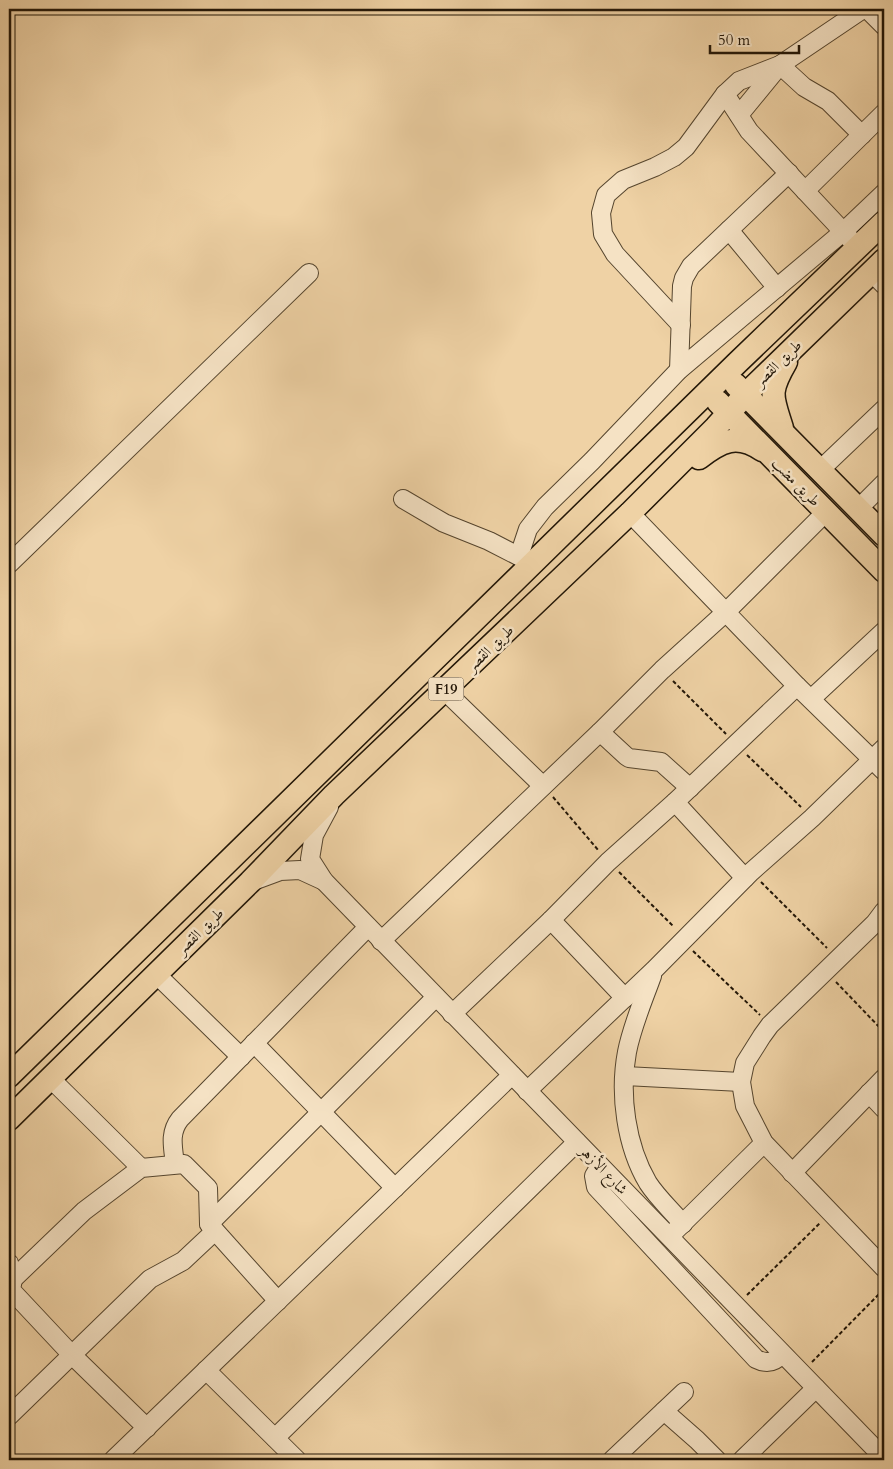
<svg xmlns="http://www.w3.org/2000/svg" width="893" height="1469" font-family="Cardo,Amiri,serif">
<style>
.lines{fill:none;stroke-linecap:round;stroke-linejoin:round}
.minor-casing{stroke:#55452e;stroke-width:20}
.major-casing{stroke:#221607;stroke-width:25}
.path{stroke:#221607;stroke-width:2;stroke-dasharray:4 2.5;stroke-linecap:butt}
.minor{stroke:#f5e2c4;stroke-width:18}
.major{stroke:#efd2a5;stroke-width:22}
.labels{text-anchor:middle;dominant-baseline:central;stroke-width:5;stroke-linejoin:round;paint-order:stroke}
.shield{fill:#f5e2c4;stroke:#615340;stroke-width:1}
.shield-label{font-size:14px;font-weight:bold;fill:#221607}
.street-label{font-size:15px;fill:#221607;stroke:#f5e2c4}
</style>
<rect width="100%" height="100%" fill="#efd2a5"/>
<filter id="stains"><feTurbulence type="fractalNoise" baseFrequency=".004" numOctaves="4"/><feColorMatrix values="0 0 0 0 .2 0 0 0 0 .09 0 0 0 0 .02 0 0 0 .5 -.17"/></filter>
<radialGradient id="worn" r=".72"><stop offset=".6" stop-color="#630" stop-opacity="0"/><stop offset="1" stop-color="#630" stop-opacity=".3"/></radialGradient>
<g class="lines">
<g class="minor-casing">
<g id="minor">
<path d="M867,9L884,26"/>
<path d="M725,94L749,131L851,240"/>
<path d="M739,115L780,65L863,9"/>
<path d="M805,191L884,113"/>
<path d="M729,230L777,288"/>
<path d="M872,273L884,285"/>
<path d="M681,325L615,254L603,234L601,213L606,195L623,180L655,167L674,157L686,147L725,94L739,81L780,65L804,87L828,101L862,135"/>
<path d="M679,370L682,286L684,278L691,266L789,173"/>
<path d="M820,470L884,409"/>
<path d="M403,499L444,523L489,541L528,561"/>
<path d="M858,509L884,483"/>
<path d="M630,513L797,686L884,771"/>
<path d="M519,556L528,529L545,507L592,461L679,370L843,232L884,193"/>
<path d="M9,564L309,273"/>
<path d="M445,691L543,786"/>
<path d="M811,699L884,631"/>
<path d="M600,732L626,756L629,758L661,762L690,788"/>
<path d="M675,802L745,878"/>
<path d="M329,807L314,835L310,859L324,881L884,1458"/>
<path d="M253,881L280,871L300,870L324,881"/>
<path d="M884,911L875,923L770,1025L762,1036L745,1063L741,1082L745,1106L764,1143L884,1268"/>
<path d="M551,920L625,998"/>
<path d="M381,941L600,732L662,670L726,612L826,512"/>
<path d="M156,974L241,1057"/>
<path d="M652,976C643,1001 632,1026 627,1052C619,1094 626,1146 648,1183C657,1197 671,1210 683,1224"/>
<path d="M452,1014L551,920L608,862L675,802L797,686"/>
<path d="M254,1043L395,1188"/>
<path d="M625,1076L741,1082"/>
<path d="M50,1078L141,1168"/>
<path d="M527,1091L654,970L751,872L812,818L884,748"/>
<path d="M869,1093L884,1109"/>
<path d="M175,1164C173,1147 169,1133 180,1119L368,927"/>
<path d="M600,1166L594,1176L596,1187L756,1359C766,1364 774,1363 782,1354"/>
<path d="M792,1173L884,1078"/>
<path d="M209,1224L436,997"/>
<path d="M675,1231L764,1143"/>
<path d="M9,1263L13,1279L11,1290L71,1354L147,1428"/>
<path d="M9,1283L84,1211L141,1168L184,1164L208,1188L209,1224L278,1301"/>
<path d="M206,1370L297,1460"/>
<path d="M664,1411L697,1440L717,1460"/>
<path d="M9,1416L150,1279L183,1261L215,1231"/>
<path d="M275,1438L577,1142"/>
<path d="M113,1460L512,1075"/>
<path d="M612,1460L684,1392"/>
<path d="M742,1460L816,1388"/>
</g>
</g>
<g class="major-casing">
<g id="major">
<path d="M736,385L884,535"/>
<path d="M718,402L884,571"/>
<path d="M782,428C772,396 768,393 786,362"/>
<path d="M699,458C721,441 737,433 762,450"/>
<path d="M9,1076L737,363L884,222"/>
<path d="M9,1119L250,882L334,795L630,513L716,427L746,394L884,260"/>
</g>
</g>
<g class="path">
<path d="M673,681L726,734"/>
<path d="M747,755L801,807"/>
<path d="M553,797L599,851"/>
<path d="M619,872L674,927"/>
<path d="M761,882L827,948"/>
<path d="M693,951L760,1015"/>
<path d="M836,982L884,1032"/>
<path d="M747,1295L820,1223"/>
<path d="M812,1362L884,1289"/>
</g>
<use href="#minor" class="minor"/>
<use href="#major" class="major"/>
</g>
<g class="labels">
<rect class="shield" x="428.5" y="677.5" width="35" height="23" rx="4"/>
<g class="shield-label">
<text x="446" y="689">F19</text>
</g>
<g class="street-label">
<text transform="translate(778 363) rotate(-44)">طريق القصر</text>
<text transform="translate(796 482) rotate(45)">طريق مضب</text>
<text transform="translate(490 648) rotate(-44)">طريق القصر</text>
<text transform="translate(200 931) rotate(-44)">طريق القصر</text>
<text transform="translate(604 1170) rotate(46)">شارع الأزهر</text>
</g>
</g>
<rect width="893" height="1469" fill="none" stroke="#efd2a5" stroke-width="30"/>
<rect x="10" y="10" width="873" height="1449" fill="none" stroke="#221607" stroke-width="2.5"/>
<rect x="15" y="15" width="863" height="1439" fill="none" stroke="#221607"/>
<path d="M710 45v8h89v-8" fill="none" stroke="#221607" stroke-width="2.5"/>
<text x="718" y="45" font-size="15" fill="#221607" stroke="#f5e2c4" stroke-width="4" paint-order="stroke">50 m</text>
<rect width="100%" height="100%" filter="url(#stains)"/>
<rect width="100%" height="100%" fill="url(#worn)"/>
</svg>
